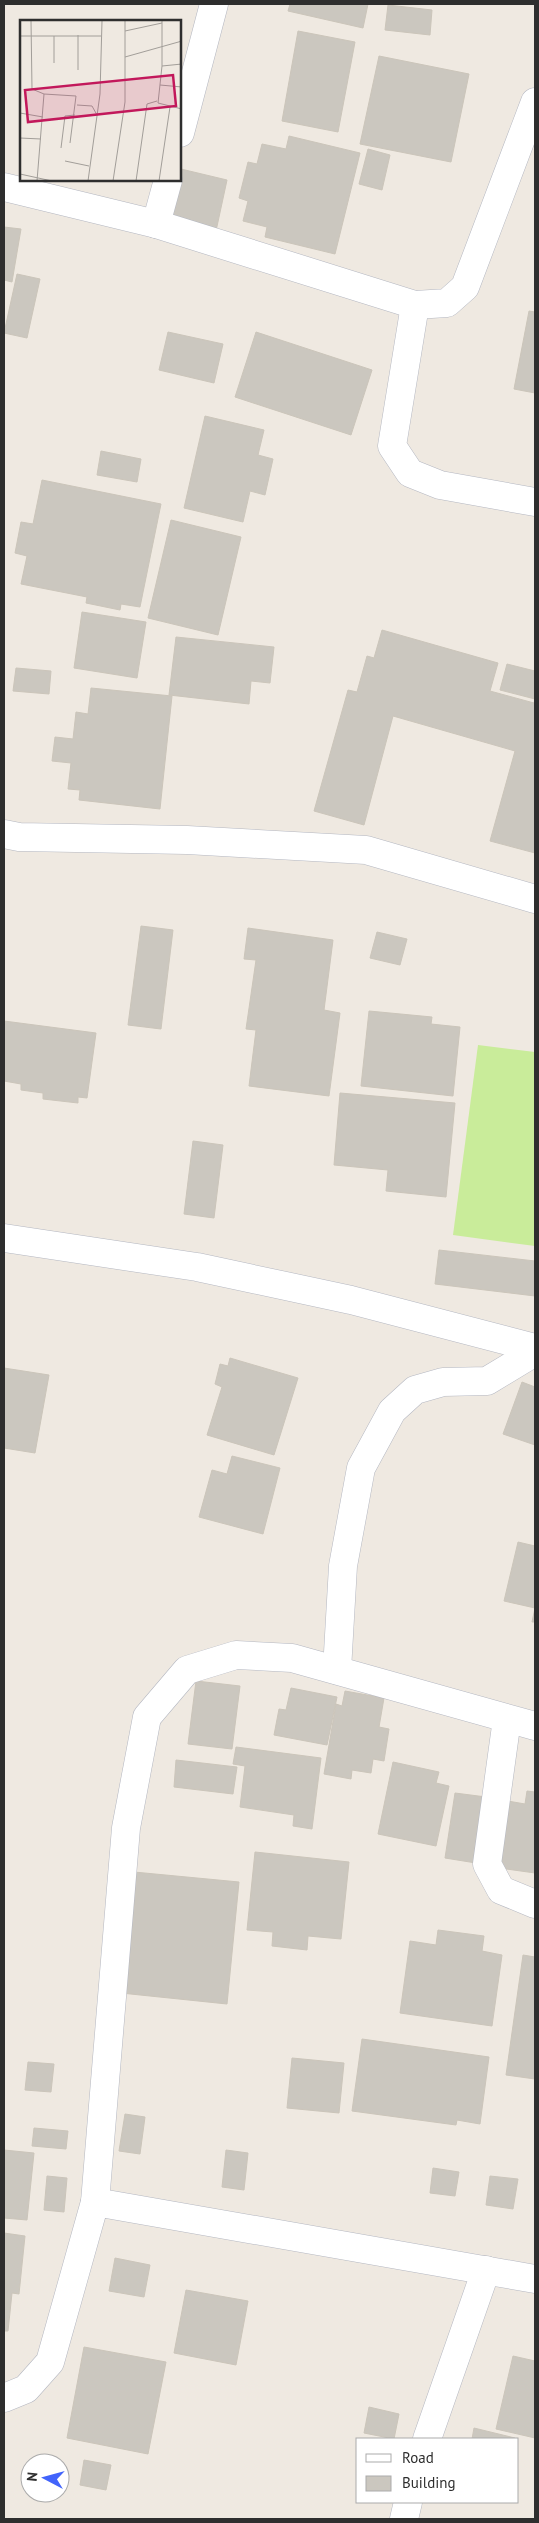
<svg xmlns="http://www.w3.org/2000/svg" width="539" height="2523" font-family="'PT Sans',sans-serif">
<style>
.pitch{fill:#c9ec9a}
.building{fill:#cbc7bf;stroke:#cbc5ba}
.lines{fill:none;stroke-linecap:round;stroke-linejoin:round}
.minor-casing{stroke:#b4b7c1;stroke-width:29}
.minor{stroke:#fff;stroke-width:28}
.inset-road{fill:none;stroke:#a29e99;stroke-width:1}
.view{fill:#c2185b;fill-opacity:0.15;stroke:#c2185b;stroke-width:2.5}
.inset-edge{fill:none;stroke:#2e2e2e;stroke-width:2.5}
</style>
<rect width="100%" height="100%" fill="#efe9e1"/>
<path class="pitch" d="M478,1045L535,1052V1246L453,1235Z"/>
<g class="building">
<path d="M290,4H368L363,28L288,11Z"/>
<path d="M388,5L432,10L430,35L385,30Z"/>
<path d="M298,31L355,42L338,132L282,121Z"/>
<path d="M379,56L469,74L451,162L360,144Z"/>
<path d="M289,136L360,153L335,254L265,237L267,227L243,221L248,201L239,198L248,162L257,164L262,144L286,149Z"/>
<path d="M368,149L390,155L382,190L359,184Z"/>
<path d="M181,169L227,180L216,231L169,221Z"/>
<path d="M4,227L21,229L12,282L4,280Z"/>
<path d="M17,274L40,279L27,338L4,333Z"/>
<path d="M529,311L535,312V393L514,389Z"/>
<path d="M168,332L223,344L214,383L159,370Z"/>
<path d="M256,332L372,370L351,435L235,397Z"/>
<path d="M205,416L264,430L258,455L273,459L265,495L250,491L243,522L184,508Z"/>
<path d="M101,451L141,459L137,482L97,475Z"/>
<path d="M42,480L161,504L140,607L121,604L120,610L86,603L87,597L21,584L27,556L15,553L21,522L33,524Z"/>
<path d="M171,520L241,537L218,635L148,618Z"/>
<path d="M82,612L146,622L137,678L74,668Z"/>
<path d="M382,630L498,663L490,691L534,703L535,699V853L490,841L515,751L393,716L364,825L314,811L348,690L357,692L367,656L374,658Z"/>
<path d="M176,637L274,647L270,683L251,681L249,704L169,695Z"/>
<path d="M507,664L535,671V699L500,690Z"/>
<path d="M16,668L51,671L49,694L13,691Z"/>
<path d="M91,688L172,696L160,809L79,800L80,790L68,789L71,763L52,761L55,737L73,739L76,712L88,714Z"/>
<path d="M141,926L173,930L161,1029L128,1025Z"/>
<path d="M248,928L333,940L324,1010L340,1013L329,1096L249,1086L256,1030L246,1029L256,960L244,959Z"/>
<path d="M377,932L407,939L400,965L370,958Z"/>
<path d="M369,1011L432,1017L431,1024L460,1027L453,1096L361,1086Z"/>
<path d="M4,1021L96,1033L87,1098L78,1097V1103L43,1099V1093L21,1090V1084L4,1081Z"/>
<path d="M340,1093L455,1103L446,1197L386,1191L388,1170L334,1165Z"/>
<path d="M193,1141L223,1145L214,1218L184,1214Z"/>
<path d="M439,1250L535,1261V1296L435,1284Z"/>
<path d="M230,1358L298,1378L274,1455L207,1435L222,1387L215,1384L220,1364L228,1366Z"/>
<path d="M4,1368L49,1375L35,1453L4,1448Z"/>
<path d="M522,1382L535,1387V1445L503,1434Z"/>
<path d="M232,1456L280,1468L263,1534L199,1517L212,1470L227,1474Z"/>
<path d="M518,1542L535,1546V1622H532L535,1608L504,1601Z"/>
<path d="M196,1681L240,1686L232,1749L188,1744Z"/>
<path d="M291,1688L337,1697L327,1745L274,1735L279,1709L286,1710Z"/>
<path d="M345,1691L384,1698L379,1727L389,1729L384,1761L373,1759L371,1773L352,1770L351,1779L324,1774L336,1704L342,1706Z"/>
<path d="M236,1747L321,1758L312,1829L293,1826L294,1815L240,1807L245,1766L233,1764Z"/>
<path d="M176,1760L237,1767L233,1794L174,1787Z"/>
<path d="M393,1762L439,1772L436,1783L449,1786L436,1846L378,1834Z"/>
<path d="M527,1791L535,1792V1873L492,1867L502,1800L525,1804Z"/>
<path d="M455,1793L486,1797L476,1863L445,1858Z"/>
<path d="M255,1852L349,1862L341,1939L308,1936L307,1950L272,1946L273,1932L247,1930Z"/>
<path d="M134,1872L239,1882L227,2004L121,1993Z"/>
<path d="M438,1930L484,1936L482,1951L502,1955L492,2026L400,2013L410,1941L436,1945Z"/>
<path d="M523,1955L535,1957V2079L506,2075Z"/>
<path d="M362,2039L489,2057L480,2124L457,2120L456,2125L352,2111Z"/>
<path d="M292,2058L344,2063L339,2113L287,2108Z"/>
<path d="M28,2062L54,2064L51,2092L25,2090Z"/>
<path d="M125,2114L145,2117L140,2154L119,2151Z"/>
<path d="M34,2128L68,2131L66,2149L32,2146Z"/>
<path d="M4,2150L34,2153L27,2220L4,2218Z"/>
<path d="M226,2150L248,2153L244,2190L222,2187Z"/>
<path d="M433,2168L459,2172L455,2196L430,2193Z"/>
<path d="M47,2176L67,2178L64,2212L44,2210Z"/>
<path d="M490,2176L518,2179L513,2209L486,2205Z"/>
<path d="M4,2233L25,2236L19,2294L12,2293L8,2331H4Z"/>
<path d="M115,2258L150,2265L144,2297L109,2291Z"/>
<path d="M186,2290L248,2301L236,2365L174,2353Z"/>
<path d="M84,2347L166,2362L148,2454L67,2438Z"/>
<path d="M513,2356L535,2361V2438L496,2429Z"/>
<path d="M369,2407L399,2414L394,2439L364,2433Z"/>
<path d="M474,2428L515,2438V2439H472Z"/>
<path d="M84,2460L111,2465L106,2490L80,2485Z"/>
</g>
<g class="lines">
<g class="minor-casing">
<g id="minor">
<path d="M180,133L214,4"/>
<path d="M4,187L156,224L415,305L447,303L465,287L535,102"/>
<path d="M156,224L168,180"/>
<path d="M415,305L392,446L410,473L440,485L535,502"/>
<path d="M4,834L19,837L187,840L366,850L535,899"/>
<path d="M4,1238L197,1267L351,1300L535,1348"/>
<path d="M337,1670L343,1566L361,1468L392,1411L415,1390L443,1382L487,1381L535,1352"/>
<path d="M507,1719L487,1864L501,1890L535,1904"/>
<path d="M95,2202L126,1828L147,1717L187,1670L236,1655L292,1658L535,1726"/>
<path d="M4,2398L26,2389L50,2362L95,2202L535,2279"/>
<path d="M427,2439L486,2270"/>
<path d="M404,2519L408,2502"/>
</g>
</g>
<use href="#minor" class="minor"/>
</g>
<g transform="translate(20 20)">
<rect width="161" height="161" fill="#efe9e1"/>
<path class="inset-road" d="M11,1L12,69L24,74L17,161M142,1V46L138,83L162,89M105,11L142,3M0,16H81M105,37L162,21M34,43V16M142,46L162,44M58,50V15M140,65L162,67M24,74L56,76L50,123M57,85L72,86L77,95M0,93L23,97M0,118L21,119M41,128L45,96L55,95M45,141L69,146M0,154L32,161M68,161L80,74L82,1M93,161L105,82V1M116,161L127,84L137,81M139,161L150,87"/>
<path class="view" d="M153,55L156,86L8,102L5,70Z"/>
<rect width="161" height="161" class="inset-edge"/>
</g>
<rect width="539" height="2523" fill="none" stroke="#2e2e2e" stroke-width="10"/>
<rect x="356" y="2438" width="162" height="65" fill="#ffffff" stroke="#ababab"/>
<rect x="366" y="2454" width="25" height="8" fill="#ffffff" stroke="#ababab"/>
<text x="402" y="2463" font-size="15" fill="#2e2e2e">Road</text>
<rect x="366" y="2476" width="25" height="15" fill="#cbc7bf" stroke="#ababab"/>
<text x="402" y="2488" font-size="15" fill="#2e2e2e">Building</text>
<g transform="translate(45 2478) rotate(276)"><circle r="24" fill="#ffffff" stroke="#ababab"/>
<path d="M0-4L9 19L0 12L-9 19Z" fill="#4264fb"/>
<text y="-8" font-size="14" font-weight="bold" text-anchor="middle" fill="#2e2e2e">N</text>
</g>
</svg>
